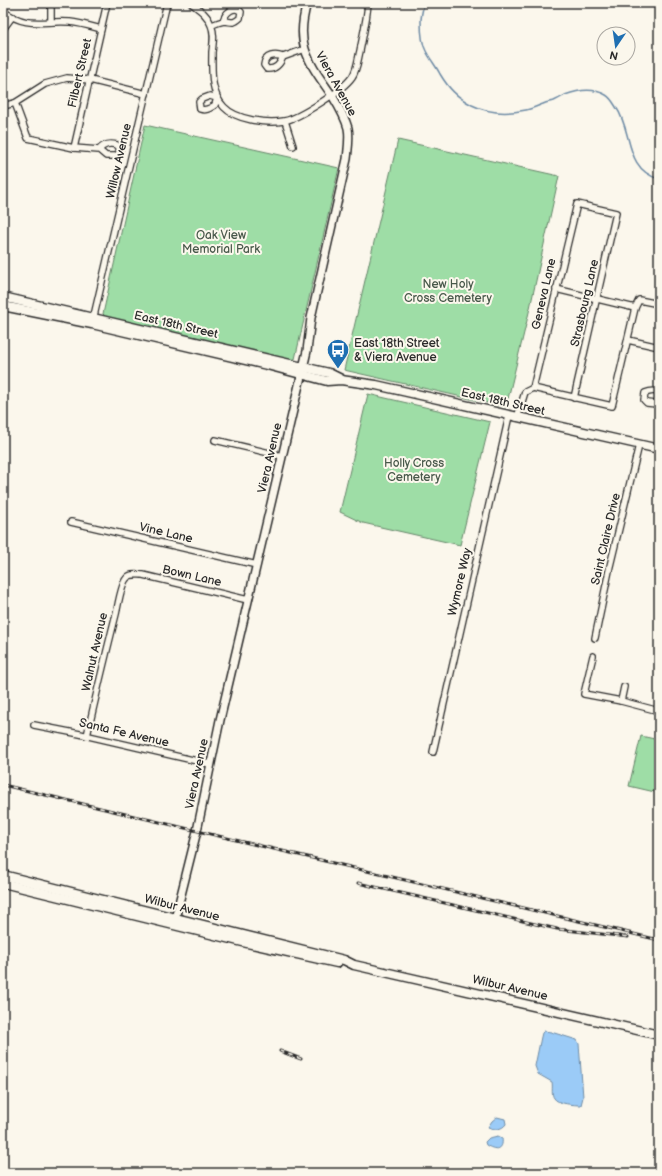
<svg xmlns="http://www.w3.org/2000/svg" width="662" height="1176" font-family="'Balsamiq Sans',sans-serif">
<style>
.green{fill:#9edda6;stroke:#648468}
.water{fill:#9bcbf7;stroke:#6e8ba5}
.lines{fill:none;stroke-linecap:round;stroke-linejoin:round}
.stream{stroke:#6e8ba5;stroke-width:1.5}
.minor-casing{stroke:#2b2b2b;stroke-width:8}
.tertiary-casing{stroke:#2b2b2b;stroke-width:10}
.secondary-casing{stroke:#2b2b2b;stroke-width:11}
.minor{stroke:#fbf7ec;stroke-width:5.5}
.tertiary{stroke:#fbf7ec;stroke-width:7}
.secondary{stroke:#fbf7ec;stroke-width:8}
.rail-casing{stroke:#2b2b2b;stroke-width:3}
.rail{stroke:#fbf7ec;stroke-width:1.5;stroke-dasharray:4.5;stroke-linecap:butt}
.labels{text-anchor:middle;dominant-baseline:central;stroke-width:4;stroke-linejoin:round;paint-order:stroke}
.street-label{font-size:12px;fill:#2b2b2b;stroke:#fbf7ec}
.park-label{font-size:12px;fill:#48584a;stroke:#fbf7ec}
.poi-label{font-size:12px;fill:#2b2b2b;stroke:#fbf7ec;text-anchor:start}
</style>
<rect width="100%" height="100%" fill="#fbf7ec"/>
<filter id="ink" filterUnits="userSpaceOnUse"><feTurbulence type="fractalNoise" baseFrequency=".025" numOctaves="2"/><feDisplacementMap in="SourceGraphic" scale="8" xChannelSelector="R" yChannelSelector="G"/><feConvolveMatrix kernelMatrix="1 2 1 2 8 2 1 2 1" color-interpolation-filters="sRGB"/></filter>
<g filter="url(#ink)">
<g class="green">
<path d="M145,125L339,168L295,359L290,360L106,317L103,314Z"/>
<path d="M398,140L559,176L530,308L506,407L344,370Z"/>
<path d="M368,394L490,422L460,545L363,523L340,512Z"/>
<path d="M641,736L659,740V793L629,786Z"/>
</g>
<g class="water">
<path d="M544,1031L551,1032L577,1040L579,1044L583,1097L581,1105C575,1105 557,1104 554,1098C551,1094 553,1087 552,1082L538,1074L535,1066L541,1037L542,1033Z"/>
<path d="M497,1117L505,1119L506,1124C502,1130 494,1130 488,1127L492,1121Z"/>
<path d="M498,1136L502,1138C504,1152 494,1150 486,1145L485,1142L489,1138Z"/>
</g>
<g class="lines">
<path class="stream" d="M424,3C423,9 421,15 421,21C421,29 422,44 426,51C430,59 436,66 440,74C449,89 457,97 472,105C488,113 508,114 526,110C532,109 537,106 543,104C547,102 551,102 554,101C558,99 562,97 565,95C578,90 594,88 606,95C611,98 613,102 616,107C633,131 624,169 659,179"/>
<g class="minor-casing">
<g id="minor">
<path d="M51,3V22"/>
<path d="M191,3C199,9 208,15 211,25C215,34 213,43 212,52C212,71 210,92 224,107C236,120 267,124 284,121C300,118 343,90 352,77C357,70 358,59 360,51C363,35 367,19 368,3"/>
<path d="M359,3L368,4"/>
<path d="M3,11C28,29 42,20 70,22C80,23 90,26 101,29"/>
<path d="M212,25C215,24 221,21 225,21C233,22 233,24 240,18L241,12C235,4 225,13 223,21"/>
<path d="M3,29L12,17"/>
<path d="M283,57C280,64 276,70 267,69L264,65C265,55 275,54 283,57L305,49"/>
<path d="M210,96L217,98L215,105C210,108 206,111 200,109L199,102L202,99Z"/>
<path d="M15,103L28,138L74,148L99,150L106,156H116L119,153L120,149L117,145C109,143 104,144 99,150"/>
<path d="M3,106L15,103L45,84L67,78L90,80L146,94"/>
<path d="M285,121L293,146"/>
<path d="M74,148L107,3"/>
<path d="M556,289L635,308"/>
<path d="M93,320L167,3"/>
<path d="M628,340L659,347"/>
<path d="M533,388L577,204L616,213L574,398"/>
<path d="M659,393C655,390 650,391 645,393L644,400L647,403L656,404L659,403"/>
<path d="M517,418L525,392L533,388L612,406L635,308L639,300L659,304"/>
<path d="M215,440L282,456"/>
<path d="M71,522L257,565"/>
<path d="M595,638L610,566L639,445"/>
<path d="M593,656L584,694L621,701L659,711"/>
<path d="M621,701L624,687"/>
<path d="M34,725L80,734L210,764"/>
<path d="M87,736C96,695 106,654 116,614C118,606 121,585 126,579C130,573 137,575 143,575L248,600"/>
<path d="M433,752L509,416"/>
</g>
</g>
<g class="tertiary-casing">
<path id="tertiary" d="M174,923L197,831L220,720L307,351L311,318L347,159C348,149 350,138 348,128C345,117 339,107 333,97C323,82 310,66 305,49C300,34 303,17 307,3"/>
</g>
<g class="secondary-casing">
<g id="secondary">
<path d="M3,297L303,367L329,373L341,379"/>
<path d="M3,306L92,324L267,365L327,381L341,380L376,385L659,449"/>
<path d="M3,875L344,960L354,965L659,1035"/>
<path d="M3,883L247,943L337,963"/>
</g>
</g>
<use href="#minor" class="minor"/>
<use href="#tertiary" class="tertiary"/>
<use href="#secondary" class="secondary"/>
<g class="rail-casing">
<g id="rail">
<path d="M3,785L659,940"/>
<path d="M358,883L557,929L628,937"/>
<path d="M280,1051L301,1059"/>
</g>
</g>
<use href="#rail" class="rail"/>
</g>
</g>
<defs>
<g id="bus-pin" transform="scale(1.15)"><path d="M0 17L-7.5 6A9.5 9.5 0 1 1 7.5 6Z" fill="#1f6fb2" stroke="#fbf7ec"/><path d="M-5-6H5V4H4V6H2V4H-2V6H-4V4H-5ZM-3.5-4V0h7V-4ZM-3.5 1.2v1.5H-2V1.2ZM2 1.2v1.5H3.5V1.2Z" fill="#fff"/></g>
</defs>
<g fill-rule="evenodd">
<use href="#bus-pin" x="338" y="350"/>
</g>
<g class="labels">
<g class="street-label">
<text transform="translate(80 73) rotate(-77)">Filbert Street</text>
<text transform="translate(336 84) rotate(61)">Viera Avenue</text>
<text transform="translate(119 161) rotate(-77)">Willow Avenue</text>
<text transform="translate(544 294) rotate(-77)">Geneva Lane</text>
<text transform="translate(585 303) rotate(-77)">Strasbourg Lane</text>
<text transform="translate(176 325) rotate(13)">East 18th Street</text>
<text transform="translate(503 402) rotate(13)">East 18th Street</text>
<text transform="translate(270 458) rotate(-77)">Viera Avenue</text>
<text transform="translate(166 533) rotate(13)">Vine Lane</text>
<text transform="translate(606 539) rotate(-77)">Saint Claire Drive</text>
<text transform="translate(192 576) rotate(13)">Bown Lane</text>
<text transform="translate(460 582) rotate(-77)">Wymore Way</text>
<text transform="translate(95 652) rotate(-77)">Walnut Avenue</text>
<text transform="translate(124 733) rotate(13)">Santa Fe Avenue</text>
<text transform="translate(197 774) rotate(-78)">Viera Avenue</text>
<text transform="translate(182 908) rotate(14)">Wilbur Avenue</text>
<text transform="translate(510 988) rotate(13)">Wilbur Avenue</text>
</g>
<g class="park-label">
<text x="221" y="235">Oak View<tspan x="221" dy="14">Memorial Park</tspan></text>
<text x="448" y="284">New Holy<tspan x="448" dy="14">Cross Cemetery</tspan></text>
<text x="414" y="463">Holly Cross<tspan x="414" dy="14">Cemetery</tspan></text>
</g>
<g class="poi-label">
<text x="354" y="343">East 18th Street<tspan x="354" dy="14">&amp; Viera Avenue</tspan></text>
</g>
</g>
<rect width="662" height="1176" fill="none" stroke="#fbf7ec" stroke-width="16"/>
<rect x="8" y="8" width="646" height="1160" fill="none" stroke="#2b2b2b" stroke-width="1.5" filter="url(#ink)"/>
<g transform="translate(616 46) rotate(193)"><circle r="19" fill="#fbf7ec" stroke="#a8a59f"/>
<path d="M0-3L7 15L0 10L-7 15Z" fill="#1f6fb2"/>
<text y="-6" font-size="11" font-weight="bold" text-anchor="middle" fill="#2b2b2b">N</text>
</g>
</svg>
